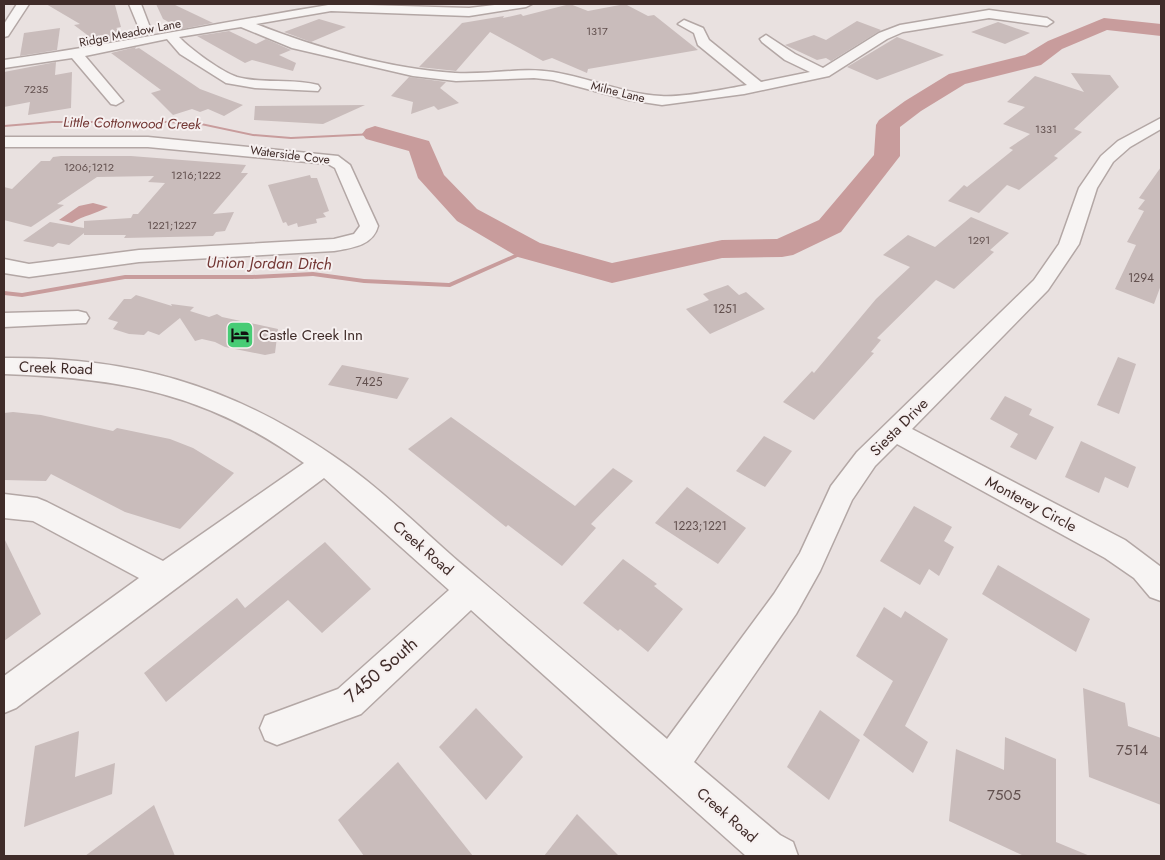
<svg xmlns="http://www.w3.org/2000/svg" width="1165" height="860" font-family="Jost,sans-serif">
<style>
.water{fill:#c89c9c}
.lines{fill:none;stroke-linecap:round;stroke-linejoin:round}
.stream{fill:#c89c9c;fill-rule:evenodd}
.river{fill:#c89c9c;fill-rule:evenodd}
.building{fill:#c9bcbb}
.minor-casing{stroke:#b3a7a5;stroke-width:3}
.minor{fill:#f7f4f3;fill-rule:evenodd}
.labels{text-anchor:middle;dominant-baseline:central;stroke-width:4;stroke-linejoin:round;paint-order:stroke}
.far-number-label{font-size:11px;fill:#62504e}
.far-street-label{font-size:12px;fill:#402c29;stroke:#f6f0f0}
.number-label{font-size:12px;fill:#62504e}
.far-water-label{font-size:14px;font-style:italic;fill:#733734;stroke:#f6f0f0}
.poi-label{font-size:15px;fill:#402c29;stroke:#f6f0f0;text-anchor:start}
.street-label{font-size:15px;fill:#402c29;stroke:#f6f0f0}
.near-number-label{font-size:15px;fill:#62504e}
.water-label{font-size:16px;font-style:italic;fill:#733734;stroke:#f6f0f0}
.near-street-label{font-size:18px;fill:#402c29;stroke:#f6f0f0}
</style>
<rect width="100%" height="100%" fill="#e9e1e0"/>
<path class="water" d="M93,203L108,207C96,214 84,215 72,223L59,220L79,206Z"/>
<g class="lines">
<g class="stream">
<path d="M52,121H169L201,123L253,134L291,137L375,133L377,134L375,135L291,139L253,136L201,125L169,123H52L4,127V125Z"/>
<path d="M529,248L532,250L531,251L450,287L364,283L313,276L252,279H125L22,297L4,295V291L22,293L125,275H252L313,272L364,279L449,283Z"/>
</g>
<path class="river" d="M1104,18L1161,24V36L1107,30L1062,49L1041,65L965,84L921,111L900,127V156L841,232L793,255L782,257L722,258L612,283L518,257L457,221L418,178L409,151L366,139L362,134L366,129L375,126L429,141L444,175L477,209L540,243L612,263L722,240L777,239L819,220L874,155L876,125L879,120L905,101L949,74L1025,55L1048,41Z"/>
</g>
<g class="building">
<path d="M46,4H111L115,5L121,27L116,28L130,38L98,43L74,25L80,24Z"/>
<path d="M156,4H173L213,23L182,29L163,19Z"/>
<path d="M570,4L588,11L625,4L648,16L654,15L698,50L588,69L587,73L552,58L543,61L490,32L456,71L419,67L462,23L504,16L503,18L521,14L523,16Z"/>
<path d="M319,19L346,27L311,42L284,32Z"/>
<path d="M857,21L881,30L831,61L826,58L817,60L785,45L814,35L826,40Z"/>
<path d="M998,22L1030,33L1005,44L971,32Z"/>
<path d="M60,28L57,50L20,56L24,33Z"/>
<path d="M229,31L256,44L266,39L291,50L279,55L296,63L293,71L252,60L245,63L197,36Z"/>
<path d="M897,37L944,55L877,80L847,67Z"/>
<path d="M136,47L135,49L139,48L200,89L243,105L224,116L208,109L200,112L192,109L173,115L151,93L161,90L111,53Z"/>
<path d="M56,62L55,75L72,72L71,108L28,115L30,102L4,107V72Z"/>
<path d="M1071,73L1110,75L1119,87L1074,129L1082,132L1054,156L1058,158L1019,190L1007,185L979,213L948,201L964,185L967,187L1013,150L1009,148L1030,134L1003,124L1025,107L1007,102L1035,76L1084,92Z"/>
<path d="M409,77L446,82L440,88L459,103L438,110L434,106L411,114L413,102L391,96Z"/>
<path d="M365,105L323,124L254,120L255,106Z"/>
<path d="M61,156H131L246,165L241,173H248L213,214L234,212L225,231L216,232L213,236L124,238L126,235H84V233L69,245L58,243L53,247L23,241L50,222L84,228V221L131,218L133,214H138L165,183L148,182L154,176L97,177L57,204L64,205L31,227L4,220V187L12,189L41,161H50L53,157Z"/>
<path d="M1161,167V285L1154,304L1115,289L1136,245L1127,242L1144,211L1138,209L1145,200L1139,198Z"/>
<path d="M310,175L311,178H317L329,211L323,213L326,217L316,219L317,223L298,227L297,223L288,226L286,222L283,223L268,185Z"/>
<path d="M971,217L1009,233L990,250L994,252L954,289L936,280L877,338L881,340L871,352L874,353L814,420L783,402L812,371L814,373L876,299L910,267L883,255L908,235L935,247Z"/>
<path d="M728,285L739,295L746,292L765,309L710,334L686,309L709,300L703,294Z"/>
<path d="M136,295L172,306L171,304L194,307L190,311L209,317L217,314L222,317L278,329L275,353L265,355L225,347L215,342L202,339L195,341L180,318L159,335L148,331L144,335L129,334L113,329L118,322L108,319L124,299H131Z"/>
<path d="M1118,357L1136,364L1119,414L1097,405Z"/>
<path d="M342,365L409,378L397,399L328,385Z"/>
<path d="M1005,396L1032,409L1029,415L1054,427L1036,460L1010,447L1018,434L990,419Z"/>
<path d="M13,412L41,415L113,431L117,428L170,439L193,448L234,473L180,529L125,512L51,474L46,481L4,480V413Z"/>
<path d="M451,417L575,506L613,468L633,481L591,524L596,528L562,566L508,525L506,527L408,449Z"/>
<path d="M764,436L792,451L765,487L736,471Z"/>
<path d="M1081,441L1136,467L1128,488L1105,477L1099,493L1065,477Z"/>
<path d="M687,487L746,528L718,564L655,523Z"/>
<path d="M914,506L952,527L944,541L954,547L939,576L929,569L920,585L880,561Z"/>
<path d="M4,538L41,614L4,641Z"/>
<path d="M325,542L371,589L322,633L288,600L166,702L144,673L237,598L245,608Z"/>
<path d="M623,559L657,584L654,586L683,609L648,652L620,629L618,631L583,603Z"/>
<path d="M998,565L1090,619L1076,652L982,594Z"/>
<path d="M884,607L901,618L905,611L948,639L905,726L928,742L913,773L863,735L893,681L856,656Z"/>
<path d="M1083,688L1125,703L1128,726L1161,738V805L1089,777Z"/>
<path d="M476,708L523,757L486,800L439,747Z"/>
<path d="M820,710L860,740L829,800L787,767Z"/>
<path d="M79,731L75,777L115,763L112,794L24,827L35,746Z"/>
<path d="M1005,737L1056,759V842L1090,856H1024L949,821L956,749L1004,770Z"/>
<path d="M398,762L473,856H364L338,820Z"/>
<path d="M154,805L175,856H85Z"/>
<path d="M577,814L619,856H544Z"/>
</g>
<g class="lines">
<g class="minor-casing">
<g id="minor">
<path d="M17,4H29L8,36L4,37V24Z"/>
<path d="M129,4H141L151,30L149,33H141Z"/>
<path d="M334,4L469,8L503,4H532L526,7L469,16L331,11L256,24C316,48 391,69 455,73C488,75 521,67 553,72C590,78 624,94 661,96C680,98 726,89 747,85L698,45L694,33L678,24L684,20L703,28L709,40L761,82L810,72L785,60L762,42L760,39L766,35L795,54L823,68L879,33L900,25L989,10L1047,18L1053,22L1047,26L989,18L903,32L887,39L829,76L744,94L662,105L629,100L553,80L534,78L456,81L413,76L292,48L241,27L179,37C190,49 222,72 237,77C263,84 291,78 318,85L320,88L318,91L255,88L226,83L180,54L167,39L85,56L123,101L116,105L111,104L72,58L4,68V60C115,44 224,22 334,4Z"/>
<path d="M1161,118V129L1130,147L1113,162L1097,188L1079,244L1048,290L912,429L1125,540L1161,567V601L1150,597L1134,578L1105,558L897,444L875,466L852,500L820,571L796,614L694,762L780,835L793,842L798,856H746L471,610L361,714L277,745L265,740L260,728L265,716L338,689L449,590L324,478L16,708L4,713V676L139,578L33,521L4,518V494L37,498L47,502L163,561L304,463C206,393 122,378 4,374V358C131,357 227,384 332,455C377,485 418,526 459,562C529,621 598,680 667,739L774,594L800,553L831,486L857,452L1034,280L1059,244L1079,188L1101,156L1118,141Z"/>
<path d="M4,137H148L338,156L350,165L378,226C373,246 351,248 334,251L139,262L29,277L4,273V259L29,264L139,250L334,239L354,234L360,226L335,168L328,164L148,147H4Z"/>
<path d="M78,311L86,313L89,318L86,323L4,327V313Z"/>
</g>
</g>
<use href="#minor" class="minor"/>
</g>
<defs>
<g id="hotel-square" transform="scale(1.4375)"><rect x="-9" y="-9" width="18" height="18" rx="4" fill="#47cc75" stroke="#f6f0f0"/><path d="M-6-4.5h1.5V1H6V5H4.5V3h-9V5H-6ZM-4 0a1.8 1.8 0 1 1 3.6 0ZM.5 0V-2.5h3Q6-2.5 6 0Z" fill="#111"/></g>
</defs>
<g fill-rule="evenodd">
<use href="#hotel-square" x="240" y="335"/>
</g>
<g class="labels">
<g class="far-number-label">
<text x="597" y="31">1317</text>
<text x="36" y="89">7235</text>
<text x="1046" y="129">1331</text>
<text x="89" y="167">1206;1212</text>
<text x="196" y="175">1216;1222</text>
<text x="172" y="225">1221;1227</text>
<text x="979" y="240">1291</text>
</g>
<g class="far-street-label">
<text transform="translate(130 33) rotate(-11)">Ridge Meadow Lane</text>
<text transform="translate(618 92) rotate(14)">Milne Lane</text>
<text transform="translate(290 155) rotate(7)">Waterside Cove</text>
</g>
<g class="number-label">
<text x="1141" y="278">1294</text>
<text x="725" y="309">1251</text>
<text x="369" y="382">7425</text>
<text x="700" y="526">1223;1221</text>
</g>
<g class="far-water-label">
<text transform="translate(132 123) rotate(1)">Little Cottonwood Creek</text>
</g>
<g class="poi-label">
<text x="259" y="335">Castle Creek Inn</text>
</g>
<g class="street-label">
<text transform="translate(56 368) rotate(2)">Creek Road</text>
<text transform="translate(899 427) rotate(-45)">Siesta Drive</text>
<text transform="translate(1031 504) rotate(28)">Monterey Circle</text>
<text transform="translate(423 548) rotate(41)">Creek Road</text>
<text transform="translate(727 815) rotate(41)">Creek Road</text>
</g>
<g class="near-number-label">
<text x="1132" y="750">7514</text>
<text x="1004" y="795">7505</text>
</g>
<g class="water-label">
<text transform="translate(269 263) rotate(1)">Union Jordan Ditch</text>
</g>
<g class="near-street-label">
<text transform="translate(381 670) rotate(-41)">7450 South</text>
</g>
</g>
<rect width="1165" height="860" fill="none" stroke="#402c29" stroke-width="10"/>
</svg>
